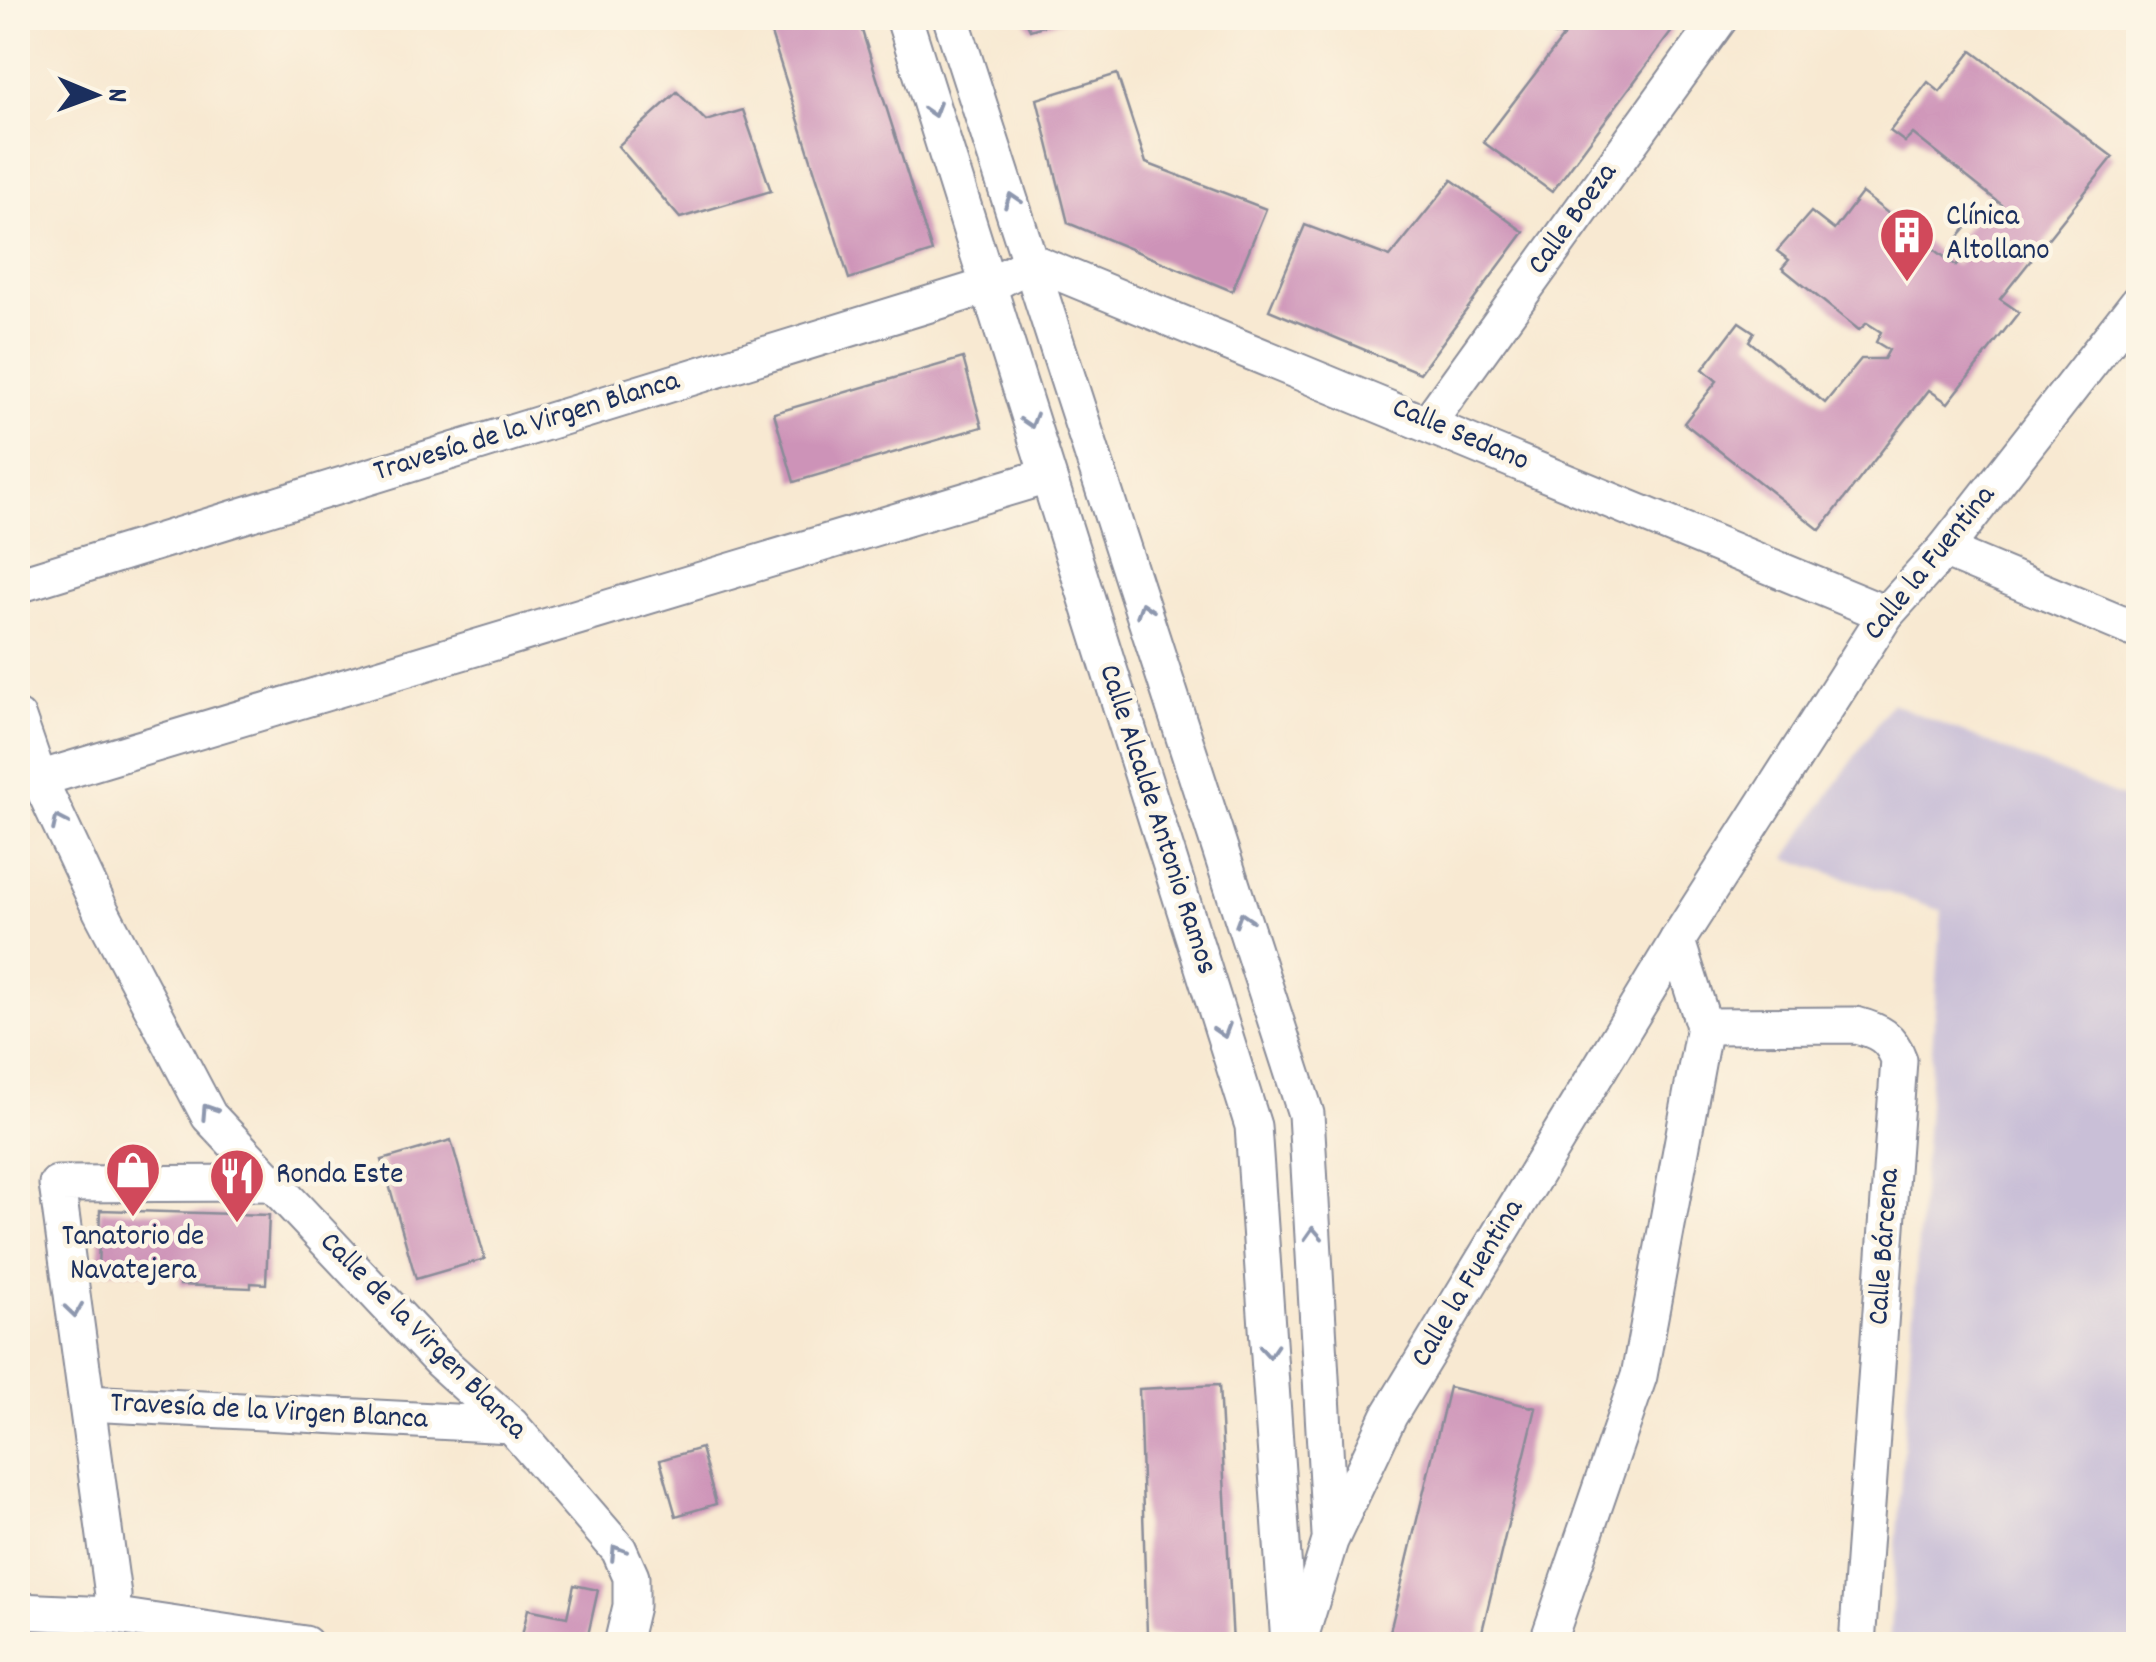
<svg xmlns="http://www.w3.org/2000/svg" width="2156" height="1662" font-family="Dekko,sans-serif">
<style>
.industrial{fill:#c9bfd7}
.building{fill:#cd93b8}
.lines{fill:none;stroke-linecap:round;stroke-linejoin:round}
.minor-casing{stroke:#8a8c98;stroke-width:39}
.minor{stroke:#fff;stroke-width:35}
.oneway{stroke:#8d97ae}
.labels{text-anchor:middle;dominant-baseline:central;stroke-width:9;stroke-linejoin:round;paint-order:stroke}
.poi-label{font-size:30px;fill:#1b2f5e;stroke:#fcf5e5;text-anchor:start}
.street-label{font-size:30px;fill:#1b2f5e;stroke:#fcf5e5}
</style>
<rect width="100%" height="100%" fill="#fcf5e5"/>
<filter id="ink" filterUnits="userSpaceOnUse"><feTurbulence type="fractalNoise" baseFrequency=".01" numOctaves="2"/><feDisplacementMap in="SourceGraphic" scale="20" xChannelSelector="R" yChannelSelector="G"/><feConvolveMatrix kernelMatrix="1 2 1 2 8 2 1 2 1" color-interpolation-filters="sRGB"/></filter>
<filter id="wash" filterUnits="userSpaceOnUse"><feTurbulence type="fractalNoise" baseFrequency=".0048" numOctaves="4" result="noise"/><feDisplacementMap in="SourceGraphic" scale="40" xChannelSelector="R" yChannelSelector="G"/><feGaussianBlur stdDeviation="2.25" result="paint"/><feColorMatrix in="noise" values="0 0 0 0 0 0 0 0 0 0 0 0 0 0 0 0 0 1.4 0 .05"/><feComposite in="paint" operator="in"/></filter>
<g filter="url(#wash)">
<rect width="100%" height="100%" fill="#f8e9d2"/>
<path class="industrial" d="M1891,703L2138,804V1644H1889L1942,911L1786,858Z"/>
<g id="blocks">
<g class="building">
<path d="M766,18H858L932,252L849,279Z"/>
<path d="M1024,18H1069L1030,30Z"/>
<path d="M1528,18H1668L1672,31L1552,192L1483,142L1564,36L1526,29Z"/>
<path d="M1972,51L2113,157L2000,299L2019,312L1948,403L1929,390L1820,530L1684,423L1717,381L1703,369L1739,322L1754,332L1749,341L1825,403L1861,359H1884L1889,350L1876,342L1881,332L1867,323L1859,330L1782,268L1789,260L1777,251L1811,212L1834,230L1862,193L1956,266L1961,259L1957,239L1978,214L1997,211L2002,205L1913,134L1905,142L1890,131L1928,82L1940,92Z"/>
<path d="M1117,74L1146,163L1266,209L1232,291L1068,223L1037,99Z"/>
<path d="M677,92L706,121L743,110L771,191L680,218L618,146Z"/>
<path d="M1452,180L1524,232L1420,373L1269,310L1305,225L1390,257Z"/>
<path d="M963,358L982,427L794,482L774,413Z"/>
<path d="M451,1140L485,1259L416,1279L382,1160Z"/>
<path d="M100,1210L269,1215L266,1284L251,1283V1288L180,1285V1273L98,1271Z"/>
<path d="M1219,1385L1233,1644L1147,1634L1139,1389Z"/>
<path d="M1449,1387L1536,1408L1479,1644H1387Z"/>
<path d="M701,1448L716,1504L676,1516L660,1460Z"/>
<path d="M574,1585L598,1590L586,1644H520L528,1609L567,1617Z"/>
</g>
</g>
</g>
<g filter="url(#ink)">
<use href="#blocks" fill-opacity="0" stroke="#8a8c98" stroke-width="2.5"/>
<g class="lines">
<g class="minor-casing">
<g id="minor">
<path d="M904,18L1253,1126L1289,1644"/>
<path d="M951,18L1306,1114L1330,1535"/>
<path d="M1428,423L1720,18"/>
<path d="M1944,550L2138,631"/>
<path d="M18,585L988,286L1033,262L1886,614"/>
<path d="M18,718L39,779L101,911L209,1116L440,1361L511,1425L619,1550L631,1577V1606L622,1644"/>
<path d="M39,779L1047,476"/>
<path d="M1704,1026L1856,1025C1879,1031 1891,1037 1899,1060L1857,1644"/>
<path d="M87,1403L511,1425"/>
<path d="M18,1611L110,1615L305,1644"/>
<path d="M110,1615L113,1595L57,1184L273,1183"/>
<path d="M1298,1644L1330,1541L1389,1416L1677,941L1886,614L1944,550L2138,302"/>
<path d="M1547,1644L1639,1376L1704,1026L1677,941"/>
</g>
</g>
<use href="#minor" class="minor"/>
</g>
<defs><path id="oneway-chevron" d="M-2-3.5L2.5 0L-2 3.5" fill="none" stroke-width="1.6" stroke-linecap="round" stroke-linejoin="round" transform="scale(2.5)"/></defs>
<g class="oneway">
<use href="#oneway-chevron" transform="translate(933 110) rotate(73)"/>
<use href="#oneway-chevron" transform="translate(1012 200) rotate(-108)"/>
<use href="#oneway-chevron" transform="translate(1030 421) rotate(73)"/>
<use href="#oneway-chevron" transform="translate(1144 609) rotate(-108)"/>
<use href="#oneway-chevron" transform="translate(59 822) rotate(-115)"/>
<use href="#oneway-chevron" transform="translate(1243 919) rotate(-108)"/>
<use href="#oneway-chevron" transform="translate(1223 1031) rotate(72)"/>
<use href="#oneway-chevron" transform="translate(208 1111) rotate(-123)"/>
<use href="#oneway-chevron" transform="translate(1313 1234) rotate(-93)"/>
<use href="#oneway-chevron" transform="translate(74 1310) rotate(82)"/>
<use href="#oneway-chevron" transform="translate(1269 1351) rotate(86)"/>
<use href="#oneway-chevron" transform="translate(617 1552) rotate(-122)"/>
</g>
</g>
<defs>
<g id="building-pin" transform="scale(2.875)"><path d="M0 17L-7.5 6A9.5 9.5 0 1 1 7.5 6Z" fill="#d1495b" stroke="#fcf5e5"/><path d="M-4-6H4V6H1V3H-1V6H-4ZM-2.5-4.3h1.7v1.8h-1.7ZM.8-4.3h1.7v1.8H.8ZM-2.5-1h1.7V.8h-1.7ZM.8-1h1.7V.8H.8Z" fill="#fff"/></g>
<g id="shop-pin" transform="scale(2.875)"><path d="M0 17L-7.5 6A9.5 9.5 0 1 1 7.5 6Z" fill="#d1495b" stroke="#fcf5e5"/><path d="M-5-2.5h2.3a2.7 3.5 0 0 1 5.4 0H5L5.5 6h-11ZM-1.5-2.5h3a1.5 2.3 0 0 0-3 0Z" fill="#fff"/></g>
<g id="restaurant-pin" transform="scale(2.875)"><path d="M0 17L-7.5 6A9.5 9.5 0 1 1 7.5 6Z" fill="#d1495b" stroke="#fcf5e5"/><path d="M-5-6h1v4h1v-4h1v4h1v-4h1v5L-1.5 .5V6h-2V.5L-5-1ZM5-6V6H3V1.5H1.5Q1.5-4 5-6Z" fill="#fff"/></g>
</defs>
<g fill-rule="evenodd">
<use href="#building-pin" x="1907" y="235"/>
<use href="#shop-pin" x="133" y="1170"/>
<use href="#restaurant-pin" x="237" y="1176"/>
</g>
<g class="labels">
<g class="poi-label">
<text x="1946" y="218">Clínica<tspan x="1946" dy="34">Altollano</tspan></text>
<text x="276" y="1176">Ronda Este</text>
<text x="133" y="1238" text-anchor="middle">Tanatorio de<tspan x="133" dy="34">Navatejera</tspan></text>
</g>
<g class="street-label">
<text transform="translate(1574 220) rotate(-54)">Calle Boeza</text>
<text transform="translate(527 428) rotate(-17)">Travesía de la Virgen Blanca</text>
<text transform="translate(1460 436) rotate(23)">Calle Sedano</text>
<text transform="translate(1931 564) rotate(-51)">Calle la Fuentina</text>
<text transform="translate(1156 820) rotate(72)">Calle Alcalde Antonio Ramos</text>
<text transform="translate(1886 1247) rotate(-86)">Calle Bárcena</text>
<text transform="translate(1469 1284) rotate(-59)">Calle la Fuentina</text>
<text transform="translate(422 1337) rotate(45)">Calle de la Virgen Blanca</text>
<text transform="translate(269 1413) rotate(3)">Travesía de la Virgen Blanca</text>
</g>
</g>
<rect width="2156" height="1662" fill="none" stroke="#fcf5e5" stroke-width="60"/>
<g transform="translate(95 95) rotate(91)" stroke="#fcf5e5" stroke-width="8" paint-order="stroke">
<path d="M0-8L18 38L0 25L-18 38Z" fill="#1b2f5e"/>
<text y="-15" font-size="28" font-weight="bold" text-anchor="middle" fill="#1b2f5e">N</text>
</g>
</svg>
